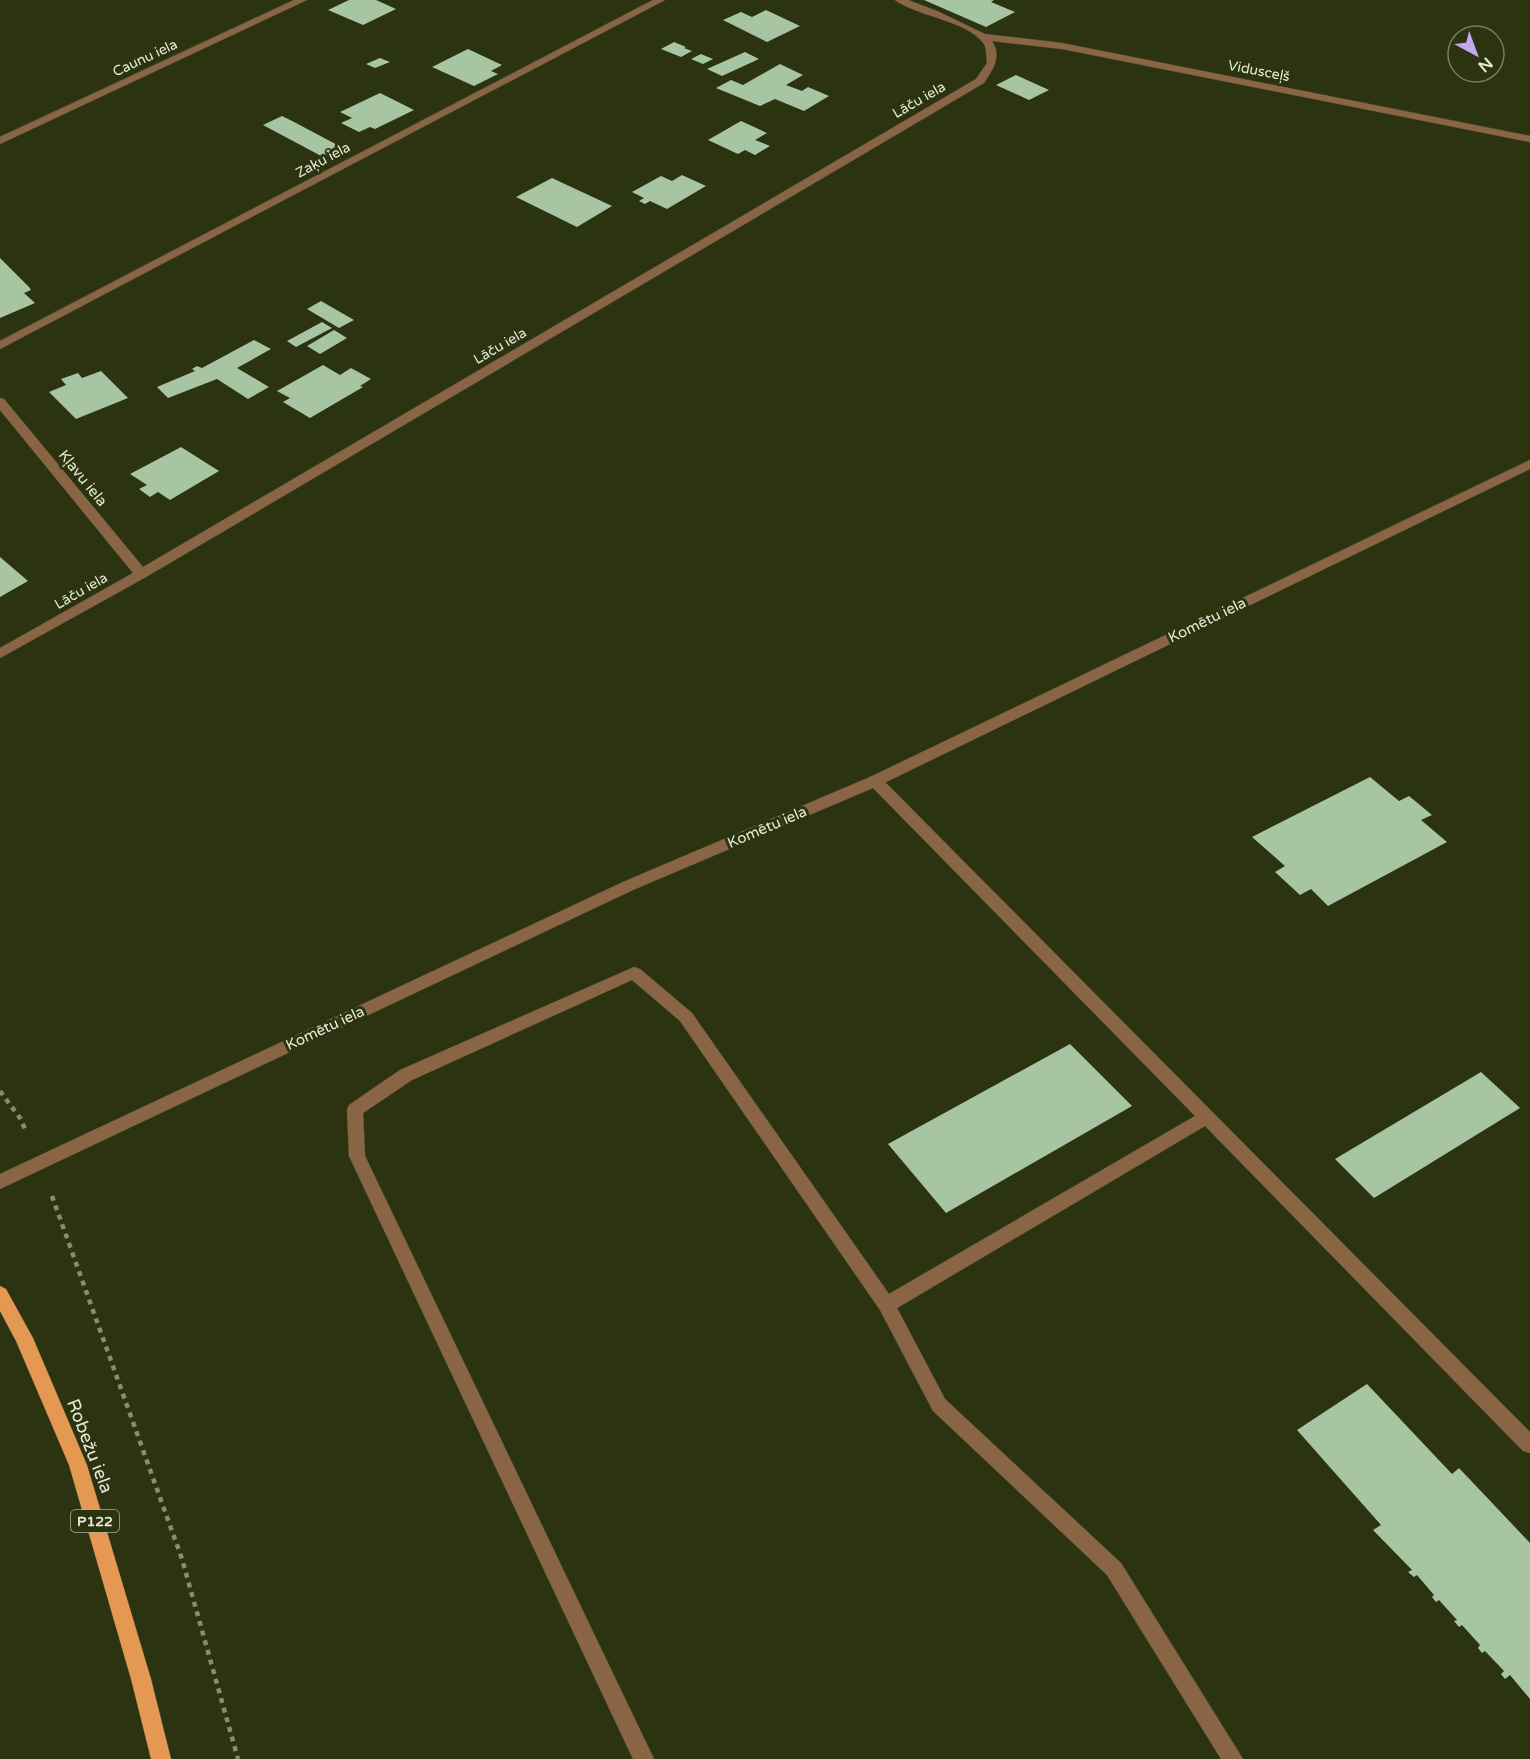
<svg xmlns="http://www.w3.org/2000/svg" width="1530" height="1759" font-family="'Varela Round',sans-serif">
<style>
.building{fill:#a7c5a3}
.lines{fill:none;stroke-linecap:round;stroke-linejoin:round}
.service-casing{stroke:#495030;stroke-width:1}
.minor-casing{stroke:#495030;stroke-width:1}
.primary-casing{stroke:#495030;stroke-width:1}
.path{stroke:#868d71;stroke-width:4.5;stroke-dasharray:5 5;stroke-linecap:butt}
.service{fill:#8a6545;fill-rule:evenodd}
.minor{fill:#8a6545;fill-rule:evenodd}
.primary{fill:#e49852;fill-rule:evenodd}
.labels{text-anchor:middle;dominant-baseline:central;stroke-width:6;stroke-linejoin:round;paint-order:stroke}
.far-street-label{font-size:14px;fill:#e4ead6;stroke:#2b3310}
.shield{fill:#2b3310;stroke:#acb39b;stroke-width:1.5}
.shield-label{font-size:14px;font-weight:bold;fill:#e4ead6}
.street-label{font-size:15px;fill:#e4ead6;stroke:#2b3310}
.near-street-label{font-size:18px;fill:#e4ead6;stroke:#2b3310}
</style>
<rect width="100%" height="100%" fill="#2b3310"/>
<g class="building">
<path d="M349,0H376L396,9L363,25L328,10Z"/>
<path d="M924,0H994L991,2L1015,12L986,27Z"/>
<path d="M766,10L800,26L767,42L723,20L741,12L752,17Z"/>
<path d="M674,42L686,47L684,48L692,51L681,57L661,49Z"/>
<path d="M468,49L502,65L491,71L498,74L474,86L432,67Z"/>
<path d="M745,52L759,59L722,76L707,69Z"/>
<path d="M701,54L713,59L703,64L691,59Z"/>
<path d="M380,58L390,62L375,68L366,64Z"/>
<path d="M780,64L803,75L786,85L802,91L808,87L829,96L804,111L775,99L760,106L716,88L731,80L743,85Z"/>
<path d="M1016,75L1049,90L1029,100L996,85Z"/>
<path d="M380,93L414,110L375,129L370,127L359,132L341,123L352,118L340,112Z"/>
<path d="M282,116L296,123L343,148L323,157L263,125Z"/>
<path d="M741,121L767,133L755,140L770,146L755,155L745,150L738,154L708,140Z"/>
<path d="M682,175L706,186L667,209L650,201L645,204L639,201L644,198L632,192L661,176L672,181Z"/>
<path d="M552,178L612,206L577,227L516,197Z"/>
<path d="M0,258L29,287L31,290L24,293L35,303L0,318Z"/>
<path d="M321,301L354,320L339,328L307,309Z"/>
<path d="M322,322L332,328L296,347L287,341Z"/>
<path d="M334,330L347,338L320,354L307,346Z"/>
<path d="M254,340L271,349L237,368L269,387L248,399L217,379L168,398L157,387L195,371L192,369L197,366L202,368Z"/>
<path d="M323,365L340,375L351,368L371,379L360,386L363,387L310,418L283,402L290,398L277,391Z"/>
<path d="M101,371L128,398L76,419L49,392L66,385L61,379L78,373L82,378Z"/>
<path d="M181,447L219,471L170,500L158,492L150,497L139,489L147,485L130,474Z"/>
<path d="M0,557L28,581L0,597Z"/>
<path d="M1370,777L1399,801L1409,796L1432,815L1421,820L1447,842L1328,906L1311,889L1300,895L1275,872L1285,866L1252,837Z"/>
<path d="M1070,1044L1132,1106L946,1213L888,1144Z"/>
<path d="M1481,1072L1520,1108L1374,1198L1335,1159Z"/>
<path d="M1367,1384L1452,1474L1459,1468L1530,1543V1699L1510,1675L1505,1679L1501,1674L1504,1671L1485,1651L1482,1653L1478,1648L1480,1645L1462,1625L1459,1627L1454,1621L1457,1620L1439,1600L1436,1602L1432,1597L1434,1595L1417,1575L1414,1577L1408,1572L1412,1570L1373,1530L1381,1525L1297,1430Z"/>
</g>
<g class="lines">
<g class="service-casing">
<path id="service" d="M875,776L880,777L1530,1432V1453L1523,1451L1205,1126L897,1308L945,1399L1121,1563L1243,1759H1221L1107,1575L933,1411L880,1310L680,1021L632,980L412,1080L363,1113L365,1156L654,1759H633L349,1156L347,1110L349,1105L400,1070L634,967L640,969L692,1013L889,1294L1195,1116L870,785L868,781L870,777Z"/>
</g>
<g class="minor-casing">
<g id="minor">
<path d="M294,0H307L0,144V137Z"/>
<path d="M653,0H665L0,349V341Z"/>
<path d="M895,0H908L937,11L985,34L1062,43L1530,136V142L1062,49L992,41C1002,57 993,69 984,83L146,577L0,658V648L133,573L0,410V398L4,399L143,567L976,79L987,63C986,57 987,50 984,44C969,21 916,16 895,0Z"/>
<path d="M1530,460V469L880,785L633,890L0,1189V1174L623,882L870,777Z"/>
</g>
</g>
<g class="primary-casing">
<path id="primary" d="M0,1286L6,1289L33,1338L87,1465L151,1679L171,1759H151L131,1679L69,1465L16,1341L0,1311Z"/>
</g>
<g class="path">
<path d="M0,1091L20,1118L26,1131"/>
<path d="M52,1196L182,1559L238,1759"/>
</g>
<use href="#service" class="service"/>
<use href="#minor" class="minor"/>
<use href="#primary" class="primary"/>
</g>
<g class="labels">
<g class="far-street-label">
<text transform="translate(145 58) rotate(-25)">Caunu iela</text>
<text transform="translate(1259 71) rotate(11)">Vidusceļš</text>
<text transform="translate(919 100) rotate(-30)">Lāču iela</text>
<text transform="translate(323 160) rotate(-28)">Zaķu iela</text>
<text transform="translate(500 346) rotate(-30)">Lāču iela</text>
<text transform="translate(81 591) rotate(-30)">Lāču iela</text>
</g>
<rect class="shield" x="71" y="1510" width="48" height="22" rx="4.5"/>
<g class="shield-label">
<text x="95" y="1521">P122</text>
</g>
<g class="street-label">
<text transform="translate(83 478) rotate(51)">Kļavu iela</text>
<text transform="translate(1207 620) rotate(-26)">Komētu iela</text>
<text transform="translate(767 827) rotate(-23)">Komētu iela</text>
<text transform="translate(325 1028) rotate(-25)">Komētu iela</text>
</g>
<g class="near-street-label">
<text transform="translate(90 1446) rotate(69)">Robežu iela</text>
</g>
</g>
<g transform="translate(1476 54) rotate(139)"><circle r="28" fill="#2b3310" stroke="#757c5f" stroke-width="1.5"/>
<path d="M0-4.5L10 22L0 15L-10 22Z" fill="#c4a7f1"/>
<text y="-9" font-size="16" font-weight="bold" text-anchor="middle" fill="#e4ead6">N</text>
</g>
</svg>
